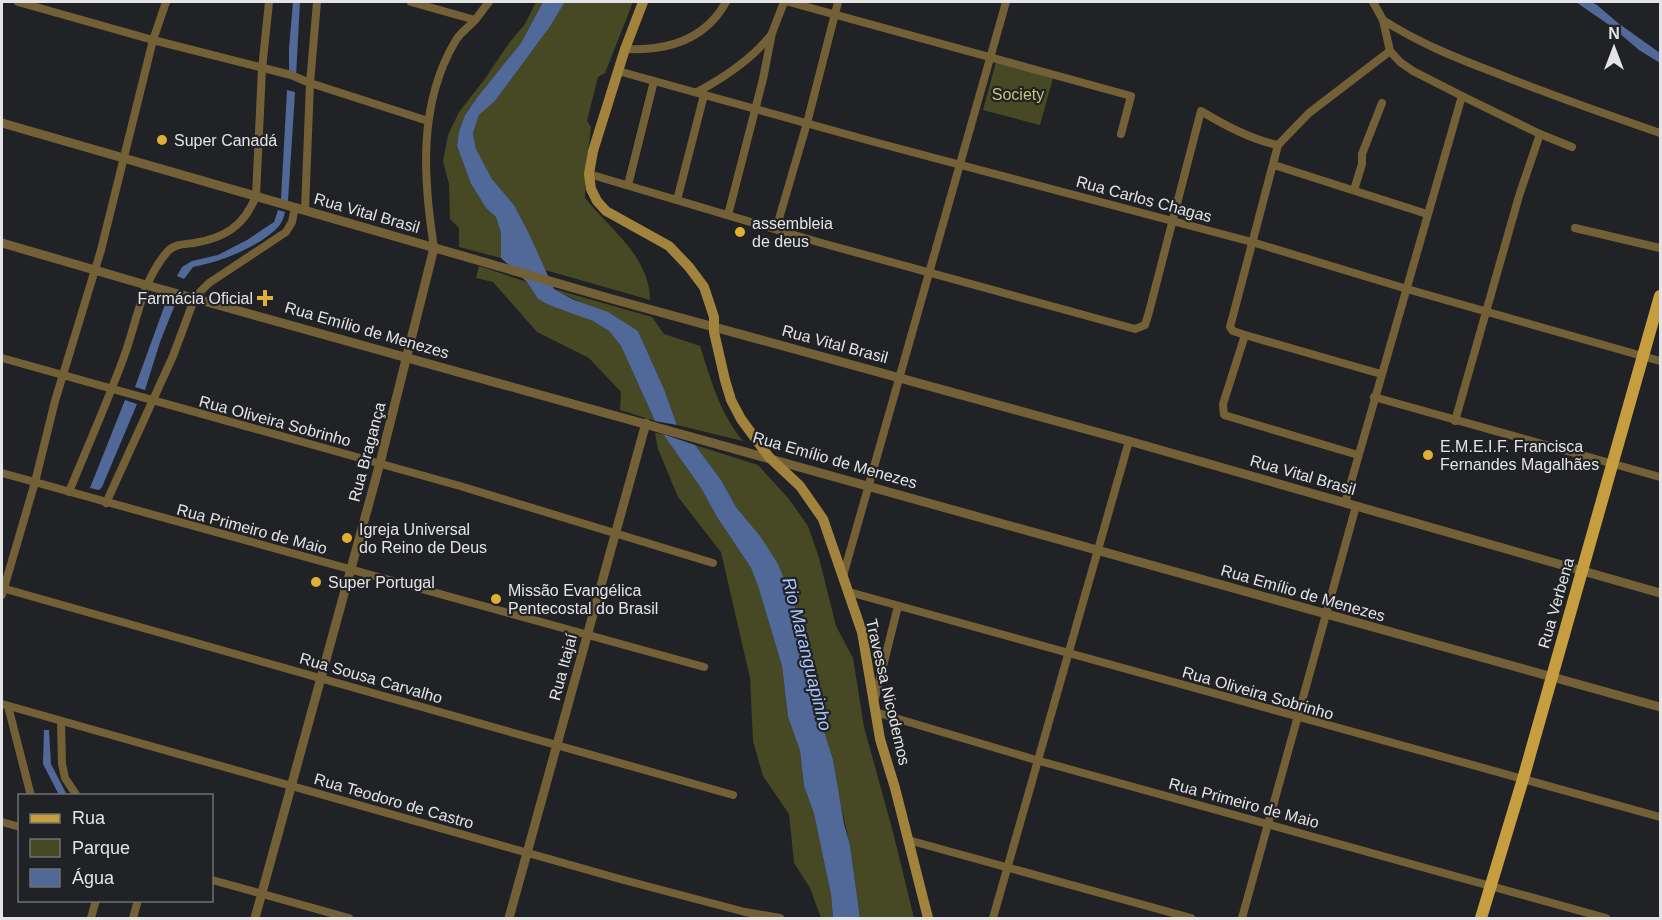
<svg xmlns="http://www.w3.org/2000/svg" width="1662" height="920" font-family="Arial,sans-serif">
<style>
.green{fill:#464923}
.water{fill:#516999}
.lines{fill:none;stroke-linecap:round;stroke-linejoin:round}
.minor{stroke:#736037;stroke-width:8}
.tertiary{stroke:#736037;stroke-width:9}
.secondary{stroke:#a2833d;stroke-width:10}
.primary{stroke:#c69e3f;stroke-width:12}
.poi-dot{fill:#dfb034;stroke:#212225;stroke-width:2}
.labels{text-anchor:middle;dominant-baseline:central;stroke-width:4.5;stroke-linejoin:round;paint-order:stroke}
.park-label{font-size:16px;fill:#c1c871;stroke:#212225}
.poi-label{font-size:16px;fill:#e4e4e6;stroke:#212225;text-anchor:start}
.street-label{font-size:16px;fill:#e4e4e6;stroke:#212225}
.water-label{font-size:18px;font-style:italic;fill:#a6c4ff;stroke:#212225}
</style>
<rect width="100%" height="100%" fill="#212225"/>
<g class="green">
<path d="M536,2H543L521,43L479,95L465,115L459,131L457,146L471,184L486,208L496,217L501,233V258L459,247V228L450,219L449,184L443,161L448,135L459,112L484,80L509,43L525,24Z"/>
<path d="M565,2H633L605,73L598,77L587,121L591,127L586,167L585,198C610,229 650,257 650,300L545,270L514,205L492,179L476,149L473,133L479,115L495,101L549,28Z"/>
<path d="M996,62L1053,78L1040,125L983,110Z"/>
<path d="M479,266L527,282L538,299L593,321L609,331L621,346L655,421L620,410L621,392L589,358L537,332L493,282L476,278Z"/>
<path d="M554,289L652,317L664,334L700,346C711,380 720,414 743,441L677,425L664,389L638,331Z"/>
<path d="M655,433L663,434L701,488L717,517L751,568L758,586L782,666L788,717L800,751L804,786L814,814L831,895L833,918H821L810,888L794,863L789,814L763,776L753,741L750,678L721,552L678,497L658,449Z"/>
<path d="M695,445L758,465L789,499L808,526L819,558L836,626L853,658L864,727L893,832L914,918H860L850,845L824,733L816,706L812,679L794,603L760,536L736,507L721,480Z"/>
</g>
<g class="water">
<path d="M293,2H300L296,76L289,74V48Z"/>
<path d="M543,2H565L549,28L495,101L479,115L473,133L476,149L492,179L514,205L529,234L554,289L574,300L608,312L638,331L664,389L677,425L655,421L621,346L609,331L593,321L549,305L538,299L527,282L501,258V233L496,217L486,208L471,184L457,146L459,131L465,115L479,95L521,43Z"/>
<path d="M1576,2H1591L1597,5L1618,23L1660,53V63L1639,50L1612,27Z"/>
<path d="M287,90L295,92L288,201L281,199Z"/>
<path d="M278,210L285,212C284,217 282,222 279,226C260,247 220,262 193,267L184,279L177,276L182,267L192,261L218,255L247,240L274,222Z"/>
<path d="M167,299L176,302L160,342L145,390L135,387Z"/>
<path d="M125,400L137,404L102,487L99,490L90,488Z"/>
<path d="M663,434L695,445L721,480L736,507L760,536L778,564L794,603L812,678L816,706L833,760L844,824L850,845L860,918H833L831,895L814,814L804,786L800,751L788,717L782,666L758,586L751,568L717,517L701,488Z"/>
<path d="M44,730H49L51,764L67,795H59L43,764Z"/>
</g>
<g class="lines">
<g class="minor">
<path d="M18,2L153,40L291,75L310,83L428,121"/>
<path d="M411,2L475,20"/>
<path d="M789,2L1131,96L1121,134"/>
<path d="M1373,2L1383,20L1390,51L1400,62L1413,71L1462,96L1540,134L1572,147"/>
<path d="M1383,20C1419,43 1456,58 1496,73C1550,95 1605,114 1660,133"/>
<path d="M625,49C666,51 705,40 726,2"/>
<path d="M618,71L878,143L1252,242L1407,289L1660,361"/>
<path d="M697,92C725,77 751,60 771,35"/>
<path d="M1274,165L1427,214"/>
<path d="M589,174L818,242L1135,329L1145,325L1149,312L1201,111C1224,125 1252,140 1278,145"/>
<path d="M628,185L654,81"/>
<path d="M1354,190L1362,164V154L1382,103"/>
<path d="M677,200L704,95"/>
<path d="M305,210L310,83L317,2"/>
<path d="M728,215L763,79L772,33L784,2"/>
<path d="M1575,228L1660,248"/>
<path d="M776,229L807,123L838,2"/>
<path d="M434,248C423,178 418,103 456,40C461,32 469,27 475,20C480,14 484,8 489,2"/>
<path d="M1245,335L1223,404L1224,415L1358,455"/>
<path d="M2,358L460,486L713,563"/>
<path d="M1381,374L1245,335L1233,331L1230,327L1278,145L1309,113L1390,51"/>
<path d="M1374,397L1660,477"/>
<path d="M1455,421L1519,196L1540,134"/>
<path d="M2,473L704,667"/>
<path d="M69,492C88,445 109,399 126,351C138,316 143,279 168,251C175,244 185,244 194,243C225,238 244,226 256,196L262,69L269,2"/>
<path d="M106,503L173,356L195,297L209,283L286,232L292,222L295,207"/>
<path d="M1345,503L1462,96"/>
<path d="M843,576L1006,2"/>
<path d="M2,588L733,795"/>
<path d="M849,592L1660,817"/>
<path d="M2,595L35,482L55,401L101,250L153,40L166,2"/>
<path d="M875,698L898,606"/>
<path d="M2,704L620,879L745,912L780,918"/>
<path d="M8,706L31,796"/>
<path d="M875,712L1036,760L1606,918"/>
<path d="M61,721L62,764L65,778L77,796"/>
<path d="M2,822L20,827"/>
<path d="M908,840L1191,918"/>
<path d="M212,880L349,918"/>
<path d="M91,918L96,900"/>
<path d="M133,918L138,900"/>
<path d="M993,918L1129,441"/>
<path d="M1242,918L1356,506"/>
</g>
<g class="tertiary">
<path d="M2,123L612,299L1129,441L1660,593"/>
<path d="M2,243L146,285L1660,707"/>
<path d="M255,918L380,463L434,248"/>
<path d="M509,918L646,423"/>
</g>
<path class="secondary" d="M643,2L625,49L593,151L589,174L591,189L597,201L606,211L669,246L689,267L704,287L714,317V332L725,380L731,400L741,419L769,457L800,486L823,519L862,632L880,739L895,788L928,918"/>
<path class="primary" d="M1481,918L1523,779L1660,296"/>
</g>
<g class="poi-dot">
<circle cx="162" cy="140" r="6"/>
<circle cx="740" cy="232" r="6"/>
<path d="M262 289h6v6h6v6h-6v6h-6v-6h-6v-6h6z"/>
<circle cx="1428" cy="455" r="6"/>
<circle cx="347" cy="538" r="6"/>
<circle cx="316" cy="582" r="6"/>
<circle cx="496" cy="599" r="6"/>
</g>
<g class="labels">
<g class="park-label">
<text x="1018" y="94">Society</text>
</g>
<g class="poi-label">
<text x="174" y="140">Super Canadá</text>
<text x="752" y="223">assembleia<tspan x="752" dy="18">de deus</tspan></text>
<text x="253" y="298" text-anchor="end">Farmácia Oficial</text>
<text x="1440" y="446">E.M.E.I.F. Francisca<tspan x="1440" dy="18">Fernandes Magalhães</tspan></text>
<text x="359" y="529">Igreja Universal<tspan x="359" dy="18">do Reino de Deus</tspan></text>
<text x="328" y="582">Super Portugal</text>
<text x="508" y="590">Missão Evangélica<tspan x="508" dy="18">Pentecostal do Brasil</tspan></text>
</g>
<g class="street-label">
<text transform="translate(1144 199) rotate(15)">Rua Carlos Chagas</text>
<text transform="translate(367 213) rotate(16)">Rua Vital Brasil</text>
<text transform="translate(367 330) rotate(16)">Rua Emílio de Menezes</text>
<text transform="translate(835 344) rotate(15)">Rua Vital Brasil</text>
<text transform="translate(275 421) rotate(15)">Rua Oliveira Sobrinho</text>
<text transform="translate(367 452) rotate(-75)">Rua Bragança</text>
<text transform="translate(835 460) rotate(16)">Rua Emílio de Menezes</text>
<text transform="translate(1303 475) rotate(16)">Rua Vital Brasil</text>
<text transform="translate(252 529) rotate(15)">Rua Primeiro de Maio</text>
<text transform="translate(1303 593) rotate(16)">Rua Emílio de Menezes</text>
<text transform="translate(1556 603) rotate(-74)">Rua Verbena</text>
<text transform="translate(563 667) rotate(-75)">Rua Itajaí</text>
<text transform="translate(371 678) rotate(16)">Rua Sousa Carvalho</text>
<text transform="translate(888 692) rotate(77)">Travessa Nicodemos</text>
<text transform="translate(1258 693) rotate(16)">Rua Oliveira Sobrinho</text>
<text transform="translate(394 801) rotate(16)">Rua Teodoro de Castro</text>
<text transform="translate(1244 803) rotate(15)">Rua Primeiro de Maio</text>
</g>
<g class="water-label">
<text transform="translate(807 654) rotate(76)">Rio Maranguapinho</text>
</g>
</g>
<rect width="1662" height="920" fill="none" stroke="#e4e4e6" stroke-width="6"/>
<rect x="18" y="794" width="195" height="108" fill="#212225" stroke="#6f7072" stroke-width="1.5"/>
<rect x="30" y="814" width="30" height="9" fill="#c69e3f" stroke="#6f7072" stroke-width="1.5"/>
<text x="72" y="824" font-size="18" fill="#e4e4e6">Rua</text>
<rect x="30" y="839" width="30" height="18" fill="#464923" stroke="#6f7072" stroke-width="1.5"/>
<text x="72" y="854" font-size="18" fill="#e4e4e6">Parque</text>
<rect x="30" y="869" width="30" height="18" fill="#516999" stroke="#6f7072" stroke-width="1.5"/>
<text x="72" y="884" font-size="18" fill="#e4e4e6">Água</text>
<g transform="translate(1614 48)" stroke="#212225" stroke-width="4.5" paint-order="stroke">
<path d="M0-4.5L10 22L0 15L-10 22Z" fill="#e4e4e6"/>
<text y="-9" font-size="16" font-weight="bold" text-anchor="middle" fill="#e4e4e6">N</text>
</g>
</svg>
